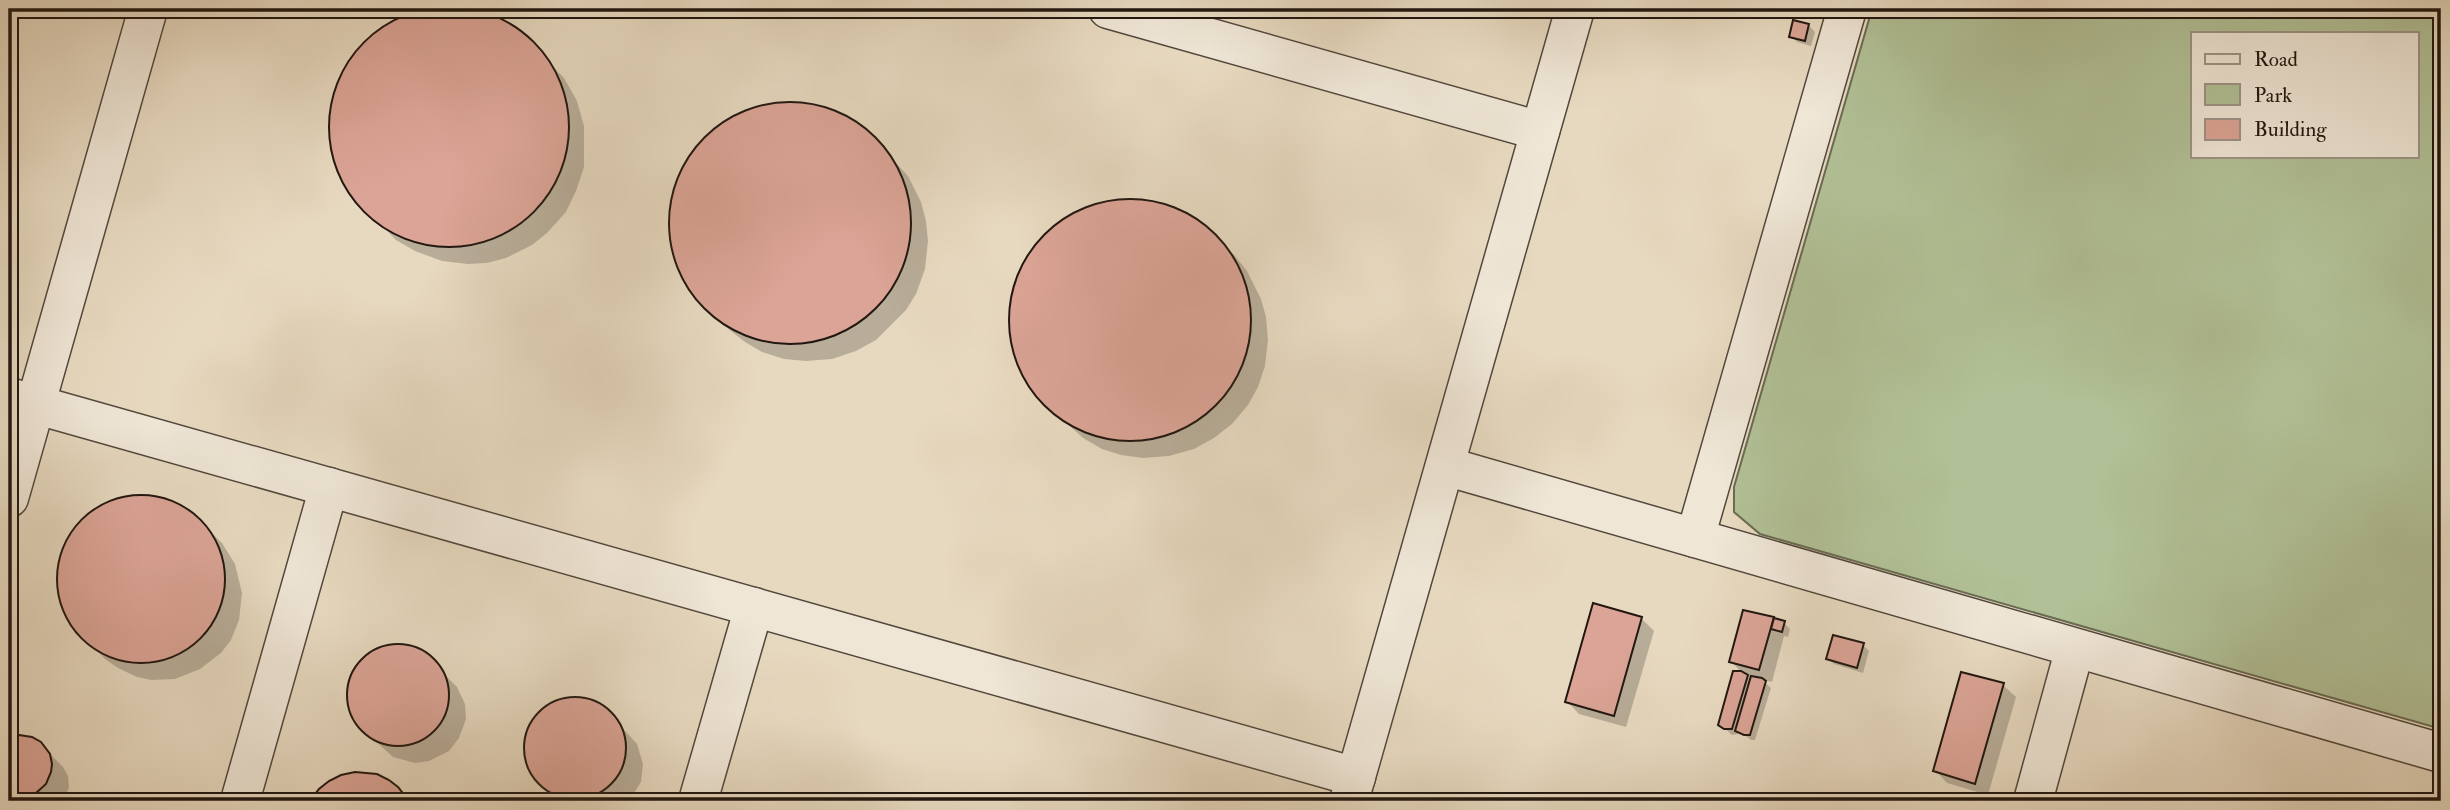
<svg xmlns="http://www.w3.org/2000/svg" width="2450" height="810" font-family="'IM FELL Double Pica',serif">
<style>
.green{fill:#b1c096;stroke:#696c53;stroke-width:2;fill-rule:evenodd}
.shadow{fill:#0003}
.building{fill:#dba496;stroke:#211710;stroke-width:2}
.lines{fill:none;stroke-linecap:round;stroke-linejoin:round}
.minor-casing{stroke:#52483c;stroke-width:41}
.minor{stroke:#efe6d6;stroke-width:38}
</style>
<rect width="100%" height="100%" fill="#e7d9c0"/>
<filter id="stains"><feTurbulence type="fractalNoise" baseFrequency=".00286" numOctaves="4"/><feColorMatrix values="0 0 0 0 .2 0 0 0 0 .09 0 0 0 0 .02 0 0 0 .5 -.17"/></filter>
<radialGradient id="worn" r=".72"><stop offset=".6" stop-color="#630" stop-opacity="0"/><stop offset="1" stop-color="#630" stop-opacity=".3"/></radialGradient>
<path class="green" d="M1872,9H2441V729L1760,534L1734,512V487ZM2193,33H2417V156H2193Z"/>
<g class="shadow">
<path d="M452,9L478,13L493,18L516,30L564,78L577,101L584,126V167L576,191L566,212L547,233L532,245L506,258L487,263L468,264L442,261L415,251L396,240L350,193L340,172L333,151L331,129L334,99L340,81L354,56L382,29L405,17L427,11Z"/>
<path d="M1809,26L1815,32L1811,46L1797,42L1791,36Z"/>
<path d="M784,104L829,111L855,124L870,135L908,176L921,202L926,221L928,241L925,269L916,294L906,310L876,340L856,351L832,359L806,361L784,359L762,352L745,342L722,324L690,287L678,264L672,239L673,201L679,182L690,159L704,141L724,125L740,115L762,107Z"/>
<path d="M1144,202L1182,213L1201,224L1235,256L1247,271L1261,299L1266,317L1268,340L1265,366L1258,387L1248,405L1232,424L1214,438L1194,449L1169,456L1143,458L1121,455L1102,449L1083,438L1049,407L1036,392L1019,361L1012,336L1011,314L1015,291L1022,270L1038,245L1051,231L1067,219L1090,208L1109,203Z"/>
<path d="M134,497L166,500L192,514L222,543L235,564L242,593L239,620L231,640L221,653L200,669L175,679L151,680L137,677L118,668L105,659L77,630L66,612L59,586L63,554L77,528L92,513L105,505Z"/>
<path d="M1594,605L1642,619L1654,631L1626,727L1579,714L1567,701Z"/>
<path d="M1773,619L1784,623L1790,629L1788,637L1784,636L1772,682L1761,679L1771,688L1755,740H1751L1739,731L1738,734L1732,735L1720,724L1742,673L1731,661Z"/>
<path d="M1863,645L1869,651L1863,673L1834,664L1828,658Z"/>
<path d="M403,646L424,654L457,687L465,704L466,719L459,738L449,751L429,761L415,763L393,757L360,727L351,708L349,692L356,670L370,655L386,647Z"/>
<path d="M1962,674L2003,685L2016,697L1988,795L1947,783L1935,770Z"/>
<path d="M567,700L591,702L607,711L637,744L643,764L641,782L629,801H568L547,787V789L532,771L526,749L528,733L540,714L555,703Z"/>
<path d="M13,737L37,741L63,767L68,776L69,787L64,801H15L9,795V740Z"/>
</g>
<g class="building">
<circle cx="449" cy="127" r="120"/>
<path d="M1793,20L1809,24L1805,41L1789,37Z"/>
<circle cx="790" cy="223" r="121"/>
<circle cx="1130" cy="320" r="121"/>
<circle cx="141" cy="579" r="84"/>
<path d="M1593,603L1642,617L1614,716L1565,702Z"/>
<path d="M1743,610L1774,617L1759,670L1729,662Z"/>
<path d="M1774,618L1785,621L1782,632L1771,629Z"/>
<path d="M1833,635L1864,643L1857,668L1826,659Z"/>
<circle cx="398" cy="695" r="51"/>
<path d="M1733,671H1741L1748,675L1732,729H1724L1718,725Z"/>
<path d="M1961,672L2004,683L1975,784L1933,771Z"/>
<path d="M1751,676L1762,678L1766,681L1750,735H1744L1735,731Z"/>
<circle cx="575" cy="748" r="51"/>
<path d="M19,735L32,737L41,742L50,754L52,764L51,772L46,784L36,793L23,797L9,795V737Z"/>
<path d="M355,772L377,774L389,780L398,787L409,801H310L319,789L329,781L341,775Z"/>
</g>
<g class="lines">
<g class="minor-casing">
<g id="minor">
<path d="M1108,9L1540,131"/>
<path d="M9,397L1356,777"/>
<path d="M1445,466L2441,753"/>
<path d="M9,498L148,9"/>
<path d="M1695,538L1847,9"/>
<path d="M240,801L329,487"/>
<path d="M698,801L754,607"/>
<path d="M1349,801L1575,9"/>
<path d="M2033,801L2075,648"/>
</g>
</g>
<use href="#minor" class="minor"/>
</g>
<rect width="2450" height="810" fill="none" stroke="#e7d9c0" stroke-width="35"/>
<rect x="10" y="10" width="2429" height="789" fill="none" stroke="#211710" stroke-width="3.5"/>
<rect x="18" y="18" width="2415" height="775" fill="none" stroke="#211710" stroke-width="2"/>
<rect x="2191" y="32" width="228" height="126" fill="#efe6d6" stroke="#9d9387" stroke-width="2"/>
<rect x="2205" y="54" width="35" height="10" fill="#efe6d6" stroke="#9d9387" stroke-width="2"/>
<text x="2254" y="66" font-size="21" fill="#211710">Road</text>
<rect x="2205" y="84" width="35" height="21" fill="#b1c096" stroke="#9d9387" stroke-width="2"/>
<text x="2254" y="102" font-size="21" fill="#211710">Park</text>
<rect x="2205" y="119" width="35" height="21" fill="#dba496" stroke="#9d9387" stroke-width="2"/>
<text x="2254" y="136" font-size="21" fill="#211710">Building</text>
<rect width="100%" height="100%" filter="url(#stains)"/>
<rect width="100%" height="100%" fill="url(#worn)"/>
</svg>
